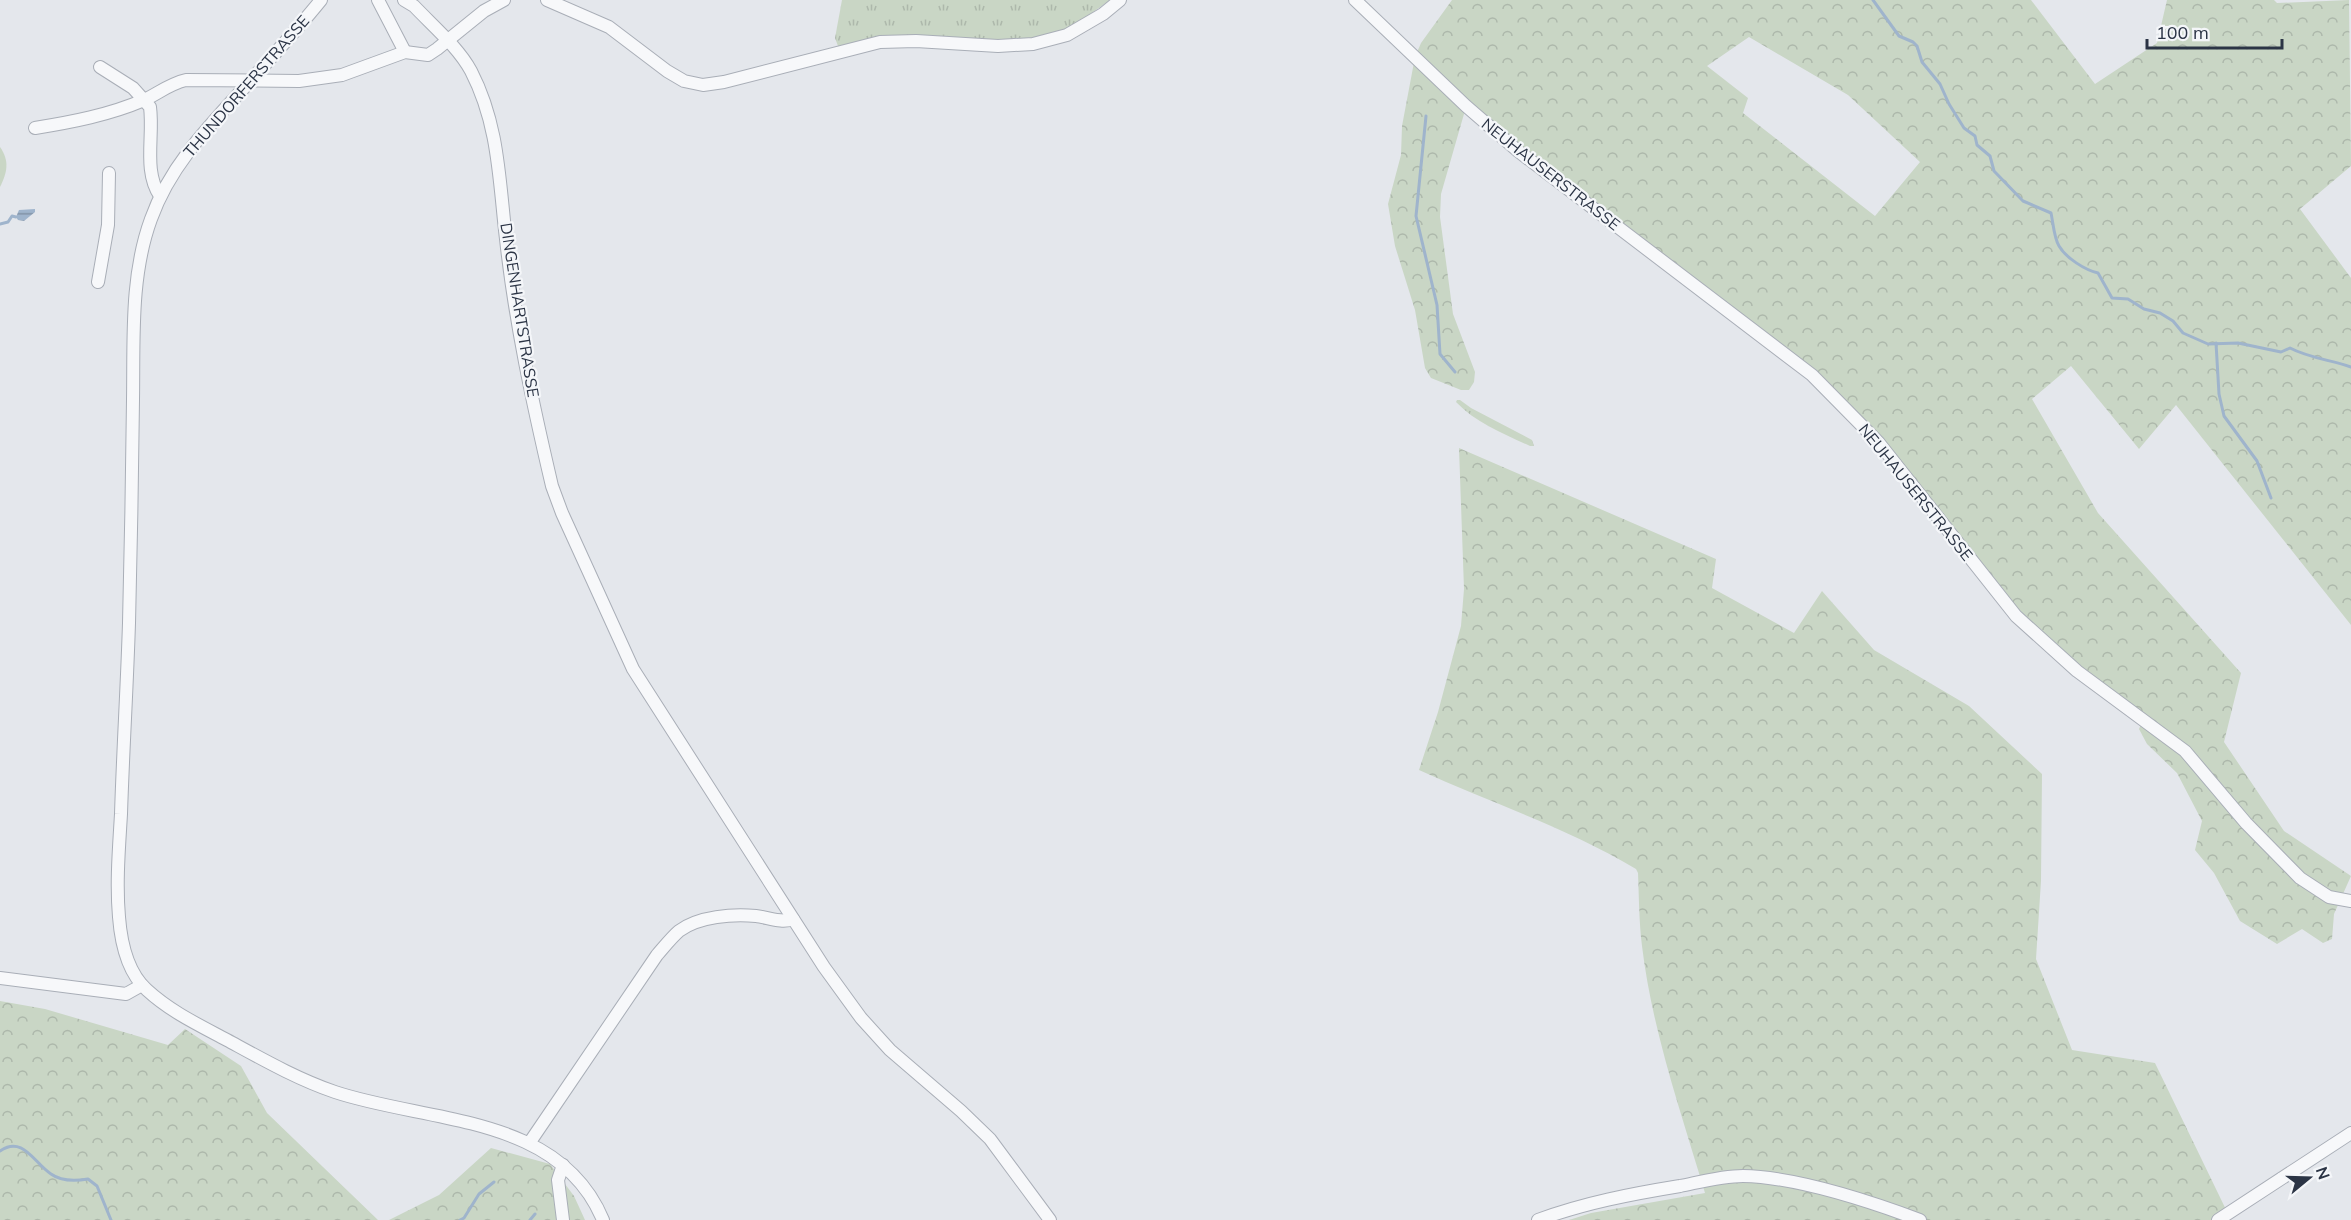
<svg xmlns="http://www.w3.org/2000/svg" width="2351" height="1220" font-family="Mulish,sans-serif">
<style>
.grass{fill:url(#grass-tufts)}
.forest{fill:url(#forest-crowns);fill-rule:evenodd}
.pitch{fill:#c9d6c5}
.water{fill:url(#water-rules)}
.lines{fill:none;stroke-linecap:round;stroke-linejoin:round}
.stream{stroke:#9fb4cc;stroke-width:3}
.minor-casing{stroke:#a9aeb7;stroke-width:14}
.minor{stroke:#f7f8fa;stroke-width:12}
.labels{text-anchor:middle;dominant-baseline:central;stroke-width:4.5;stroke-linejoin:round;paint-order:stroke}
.street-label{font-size:16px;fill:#2b3445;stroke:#f4f6f9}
</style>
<defs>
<pattern id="grass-tufts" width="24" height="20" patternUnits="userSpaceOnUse" patternTransform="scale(1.5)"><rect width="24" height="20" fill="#c9d6c5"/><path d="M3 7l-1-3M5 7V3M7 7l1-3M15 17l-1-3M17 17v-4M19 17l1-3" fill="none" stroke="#adb8ab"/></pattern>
<pattern id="forest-crowns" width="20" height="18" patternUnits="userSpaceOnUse" patternTransform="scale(1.5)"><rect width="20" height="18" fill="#c9d6c5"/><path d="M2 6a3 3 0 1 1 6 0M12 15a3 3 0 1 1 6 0" fill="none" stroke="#adb8ab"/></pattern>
<pattern id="water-rules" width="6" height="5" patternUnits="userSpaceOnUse" patternTransform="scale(1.5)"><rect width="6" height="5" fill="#9fb4cc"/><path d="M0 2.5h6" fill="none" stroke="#8293a7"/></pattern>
</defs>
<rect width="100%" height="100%" fill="#e4e7ec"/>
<g class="grass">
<path d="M842,0H1110L1075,25L1045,37L1004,42L844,46H838L835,38Z"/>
<path d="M1457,400H1460L1471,408L1532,440L1534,446H1530C1504,434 1476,423 1456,402Z"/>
</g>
<g class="forest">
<path d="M1452,0H2031L2095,84L2157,43L2167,0H2274L2277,3L2349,0L2351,166L2300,209L2351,278V625L2176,405L2139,449L2071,366L2032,399L2098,513L2241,673L2224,742L2284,831L2351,876L2334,914L2332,939L2323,943L2302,929L2277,944L2240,921L2214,873L2195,850L2202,821L2177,773L2147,744L2139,729L2143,720L2016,616L1879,443L1812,375L1466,107L1441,194L1440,217L1453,314L1475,372L1474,382L1469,390H1461L1431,378L1425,368L1415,310L1395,246L1388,204L1401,155L1402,126L1415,57L1421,43ZM1749,37L1848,95L1920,162L1875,216L1743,113L1748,98L1707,66Z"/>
<path d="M1459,448L1716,559L1712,588L1794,633L1822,591L1874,650L1969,706L2042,774L2041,881L2036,959L2072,1050L2155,1063L2231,1220H1569L1591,1213L1705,1193C1681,1112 1652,1030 1642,946C1639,922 1639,897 1638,873L1636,869C1568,828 1491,803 1419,770L1438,712L1461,626L1464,589Z"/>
<path d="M0,1001L45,1009L168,1045L185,1029L241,1066L267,1113L378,1220H0Z"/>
<path d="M491,1148L550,1164L574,1196L585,1220H389L439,1195Z"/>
</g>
<path class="pitch" d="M0,147C10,161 7,173 0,187Z"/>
<path class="water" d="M35,209V212L24,221L18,220L16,217L19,210Z"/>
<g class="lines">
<g class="stream">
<path d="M1873,0L1899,36L1913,42L1917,46L1922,62L1940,84L1949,104L1964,128L1975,136L1977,145L1990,156L1994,171L2023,201L2051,213C2053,222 2054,238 2059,246C2066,258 2085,270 2098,273L2112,298L2128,299L2144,309L2160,313L2173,321L2183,333L2208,344L2238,343L2281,352L2290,348C2309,358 2331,360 2351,367"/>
<path d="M1426,116L1416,216L1437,305L1440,354L1455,372"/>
<path d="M0,224L8,222L12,216L16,217"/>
<path d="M2216,343L2219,394L2224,416L2257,461L2271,498"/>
<path d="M0,1151C23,1135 34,1163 51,1174C62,1182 76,1181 88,1179L97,1186L111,1220"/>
<path d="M460,1220L464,1218L479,1194L494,1182"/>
<path d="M530,1220L535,1214"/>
</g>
<g class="minor-casing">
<g id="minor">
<path d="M321,0C296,31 269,60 242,90C206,129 169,168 151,219C130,276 134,340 133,400C132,474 131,549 129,623C127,687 123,750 121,814C119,848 116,883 119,917C121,943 127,972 147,990C171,1012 199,1025 227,1040C262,1059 297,1079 335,1092C428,1123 559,1114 603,1220"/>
<path d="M378,0L405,52"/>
<path d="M404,0L414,6C433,26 458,47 471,71C499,125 499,180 506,239C515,322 533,405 552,486L562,513L633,669L824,967L861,1018L890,1050L961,1111L990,1139L1050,1220"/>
<path d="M547,0L609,27L667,71L684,81L703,85L724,82L880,42L916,41L998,46L1033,44L1067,35L1103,14L1120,0"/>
<path d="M1355,0L1466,106L1518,151L1812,375L1879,443L2016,616L2077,671L2185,751L2246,823L2300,878L2329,897L2351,901"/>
<path d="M100,67L133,88L150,107C154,136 143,171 160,196"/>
<path d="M35,128C72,122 109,115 144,100C159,93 169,84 186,80L299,81L342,75L405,52L428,55L437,49L484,11L504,0"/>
<path d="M98,282L108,225L109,173"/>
<path d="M0,978L126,994L142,985"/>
<path d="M530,1142L657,955C664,947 671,938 679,931C699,916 733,914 756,916C767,917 782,924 793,919"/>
<path d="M563,1220L558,1180L563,1165"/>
<path d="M1538,1220C1584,1203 1631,1194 1680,1186C1700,1182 1722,1176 1743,1176C1797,1177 1869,1201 1920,1220"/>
<path d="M2218,1220L2351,1133"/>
</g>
</g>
<use href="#minor" class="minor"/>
</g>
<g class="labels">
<g class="street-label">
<text transform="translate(246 86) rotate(-49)">THUNDORFERSTRASSE</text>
<text transform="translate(1551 174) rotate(38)">NEUHAUSERSTRASSE</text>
<text transform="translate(520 310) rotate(81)">DINGENHARTSTRASSE</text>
<text transform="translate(1916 492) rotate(51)">NEUHAUSERSTRASSE</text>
</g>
</g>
<g transform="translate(2309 1178) rotate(71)" stroke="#f4f6f9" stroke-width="4.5" paint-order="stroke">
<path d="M0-4.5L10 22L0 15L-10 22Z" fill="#2b3445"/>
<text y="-9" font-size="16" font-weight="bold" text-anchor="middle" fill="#2b3445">N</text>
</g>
<path d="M2147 39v9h135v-9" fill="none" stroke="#2b3445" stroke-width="3"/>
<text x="2156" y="39" font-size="18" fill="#2b3445" stroke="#f4f6f9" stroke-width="4.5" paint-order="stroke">100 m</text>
</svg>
